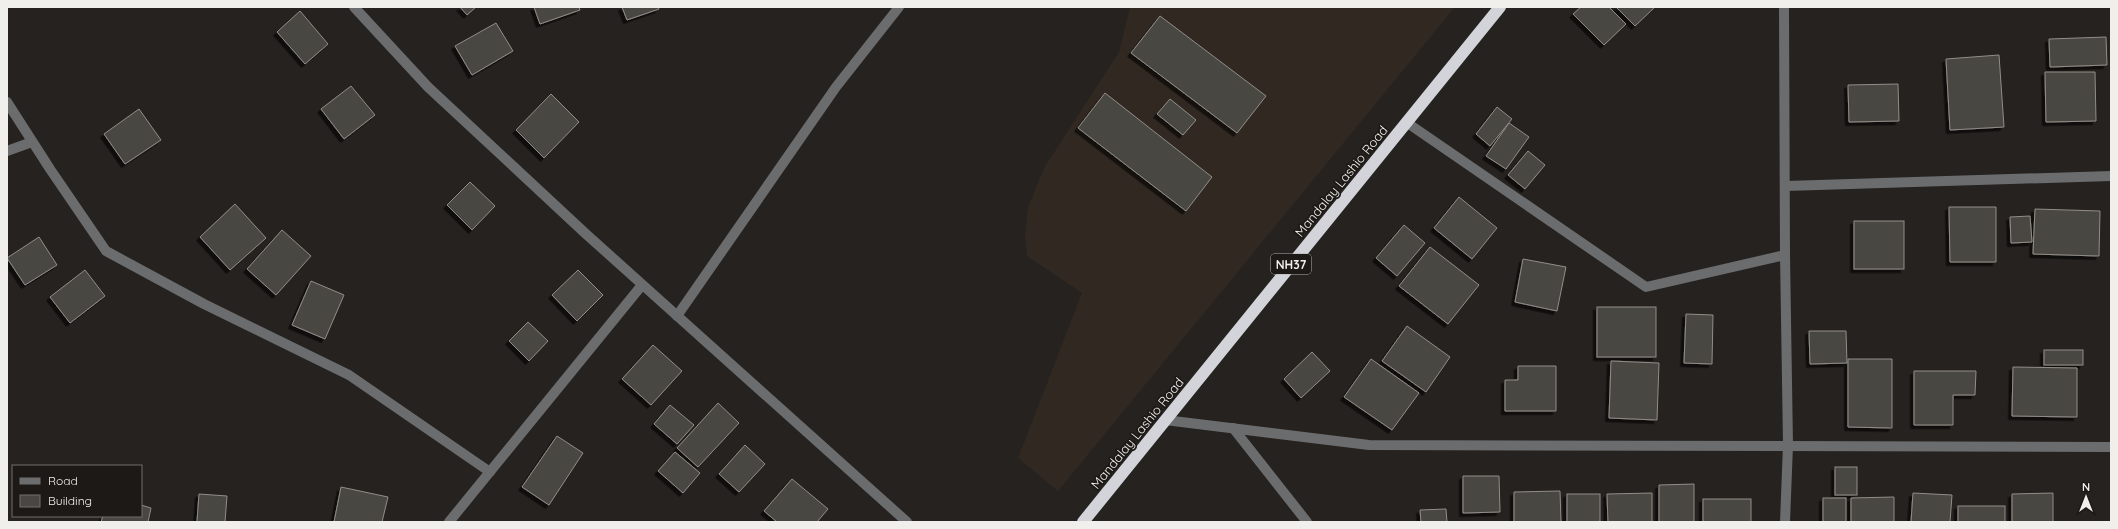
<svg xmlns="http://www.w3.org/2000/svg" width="2118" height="529" font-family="Quicksand,sans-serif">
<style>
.built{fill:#312921}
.building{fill:#4a4643;stroke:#918e89;filter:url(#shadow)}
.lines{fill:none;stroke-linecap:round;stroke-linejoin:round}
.minor{stroke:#6b6c6e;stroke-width:10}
.highway{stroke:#d2d4da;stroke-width:12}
.labels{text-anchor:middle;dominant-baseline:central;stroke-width:3.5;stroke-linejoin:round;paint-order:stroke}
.shield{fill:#1c1916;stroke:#b1afac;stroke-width:1}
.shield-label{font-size:12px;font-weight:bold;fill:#f1efec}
.street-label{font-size:13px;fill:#f1efec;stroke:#1c1916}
</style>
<defs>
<filter id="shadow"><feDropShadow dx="-3.5" dy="3.5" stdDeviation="0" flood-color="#0009"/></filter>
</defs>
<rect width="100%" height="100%" fill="#25221f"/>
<path class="built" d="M1130,7H1455L1058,491L1018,458L1082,293L1027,256L1025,235L1028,207L1044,168L1119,52Z"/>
<g class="building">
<path d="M460,7H476L467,15Z"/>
<path d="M534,7H579L580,10L540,24Z"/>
<path d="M622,7H658L659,9L627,20Z"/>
<path d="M1581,7H1609L1626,24L1604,45L1573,14Z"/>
<path d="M1616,7H1655L1635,26Z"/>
<path d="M300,11L328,44L305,64L277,32Z"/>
<path d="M1160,16L1266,96L1237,133L1131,53Z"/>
<path d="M496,23L513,51L472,75L455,46Z"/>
<path d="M2106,37L2107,65L2050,67L2049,39Z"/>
<path d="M1999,55L2004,127L1950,130L1946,59Z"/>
<path d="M2045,72H2095L2096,121L2046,122Z"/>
<path d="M1898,84L1899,121L1849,122L1848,85Z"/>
<path d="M351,86L375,115L344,139L321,109Z"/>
<path d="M1105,93L1212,177L1186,211L1078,128Z"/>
<path d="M551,94L579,122L544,158L516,130Z"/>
<path d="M1170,99L1196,120L1183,135L1157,114Z"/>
<path d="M1497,107L1512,119L1490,146L1476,134Z"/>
<path d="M139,109L161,140L125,164L104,134Z"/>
<path d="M1509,123L1529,137L1506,169L1486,156Z"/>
<path d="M1528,151L1545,165L1525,189L1508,175Z"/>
<path d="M470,182L495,206L472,230L447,205Z"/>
<path d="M1459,197L1497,228L1472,259L1434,228Z"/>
<path d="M235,204L266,238L230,270L200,237Z"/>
<path d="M1949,207H1996V262H1950Z"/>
<path d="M2035,209L2100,211L2099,256L2033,254Z"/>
<path d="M2030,216L2032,242L2011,243L2010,217Z"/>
<rect x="1854" y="221" width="50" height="48"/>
<path d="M1404,225L1425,243L1397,276L1376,258Z"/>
<path d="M282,230L311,256L276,295L247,269Z"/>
<path d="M39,237L57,265L25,285L7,258Z"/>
<path d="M1430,247L1479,285L1448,324L1399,286Z"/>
<path d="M1523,259L1566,267L1557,311L1515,302Z"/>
<path d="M85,270L105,296L70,323L50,297Z"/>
<path d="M578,270L603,295L577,321L552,295Z"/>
<path d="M311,281L344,295L325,339L292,325Z"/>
<rect x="1597" y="307" width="59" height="50"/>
<path d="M1686,314L1713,315L1712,364L1684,363Z"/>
<path d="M528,322L548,341L529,361L509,341Z"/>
<path d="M1407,326L1450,357L1426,392L1382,361Z"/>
<path d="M1809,331H1846L1847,363L1810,364Z"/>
<path d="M653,345L682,371L651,405L622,379Z"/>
<rect x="2044" y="350" width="39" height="15"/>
<path d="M1312,352L1330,371L1301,398L1284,379Z"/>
<path d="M1371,359L1419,393L1392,430L1344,397Z"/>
<path d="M1848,359H1892V428L1848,427Z"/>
<path d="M1611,361L1659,363L1657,420L1609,418Z"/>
<path d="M1518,366H1556V411H1505V380H1518Z"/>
<path d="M2013,367L2077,368V417L2012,416Z"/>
<path d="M1914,371H1976L1975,395H1953V425H1914Z"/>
<path d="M718,403L739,423L698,467L677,448Z"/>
<path d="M670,405L694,425L677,444L654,424Z"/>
<path d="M557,436L583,453L549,505L522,487Z"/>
<path d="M745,445L765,464L739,492L719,474Z"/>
<path d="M675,452L700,473L683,493L658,471Z"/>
<rect x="1835" y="467" width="22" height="28"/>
<path d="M1463,476H1499L1500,512L1463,513Z"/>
<path d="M792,479L828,509L817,522H777L764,511Z"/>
<path d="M1694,484V522H1659V485Z"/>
<path d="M341,487L388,497L382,522H334Z"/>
<path d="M1560,491L1561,522H1514V492Z"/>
<path d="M1652,493V522H1608L1607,494Z"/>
<path d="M1913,493L1952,495L1950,522H1911Z"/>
<path d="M2053,493V522H2012V494Z"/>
<path d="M199,494L227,496L225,522H197Z"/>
<rect x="1567" y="494" width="33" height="28"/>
<path d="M1894,497V522H1851V498Z"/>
<rect x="1823" y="498" width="23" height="24"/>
<rect x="1703" y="499" width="48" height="23"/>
<path d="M141,505L151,508L148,522H101L103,516H141Z"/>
<rect x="1958" y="506" width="47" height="16"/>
<path d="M1446,509L1447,522H1421L1420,510Z"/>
</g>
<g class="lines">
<g class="minor">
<path d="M354,7L428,87L586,234L907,522"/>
<path d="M1784,7L1785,255L1788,445L1785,522"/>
<path d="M7,102L50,169L106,251L204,304L349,375L490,472"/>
<path d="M1406,122L1646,287L1785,255"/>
<path d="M7,151L32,142"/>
<path d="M1786,186L2111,176"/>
<path d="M677,316L836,87L899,7"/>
<path d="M1165,420L1369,445L2111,447"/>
<path d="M1233,428L1307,522"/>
<path d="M449,522L642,285"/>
</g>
<path class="highway" d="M1083,522L1500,7"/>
</g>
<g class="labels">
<rect class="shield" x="1271" y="254" width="40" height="20" rx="3"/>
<g class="shield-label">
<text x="1291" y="264">NH37</text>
</g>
<g class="street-label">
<text transform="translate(1341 181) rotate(-51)">Mandalay Lashio Road</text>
<text transform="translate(1137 433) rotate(-51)">Mandalay Lashio Road</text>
</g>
</g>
<rect width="2118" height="529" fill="none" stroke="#f1efec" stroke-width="16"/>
<rect x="12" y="465" width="130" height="52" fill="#1c1916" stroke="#716f6c"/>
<rect x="20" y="478" width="20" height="6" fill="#6b6c6e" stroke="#716f6c"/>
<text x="48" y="485" font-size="12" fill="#f1efec">Road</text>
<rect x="20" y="495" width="20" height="12" fill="#4a4643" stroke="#716f6c"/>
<text x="48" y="505" font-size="12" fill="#f1efec">Building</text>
<g transform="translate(2086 497)" stroke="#1c1916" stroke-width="3" paint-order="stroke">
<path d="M0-3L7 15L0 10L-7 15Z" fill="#f1efec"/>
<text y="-6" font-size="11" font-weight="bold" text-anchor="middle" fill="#f1efec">N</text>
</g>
</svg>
